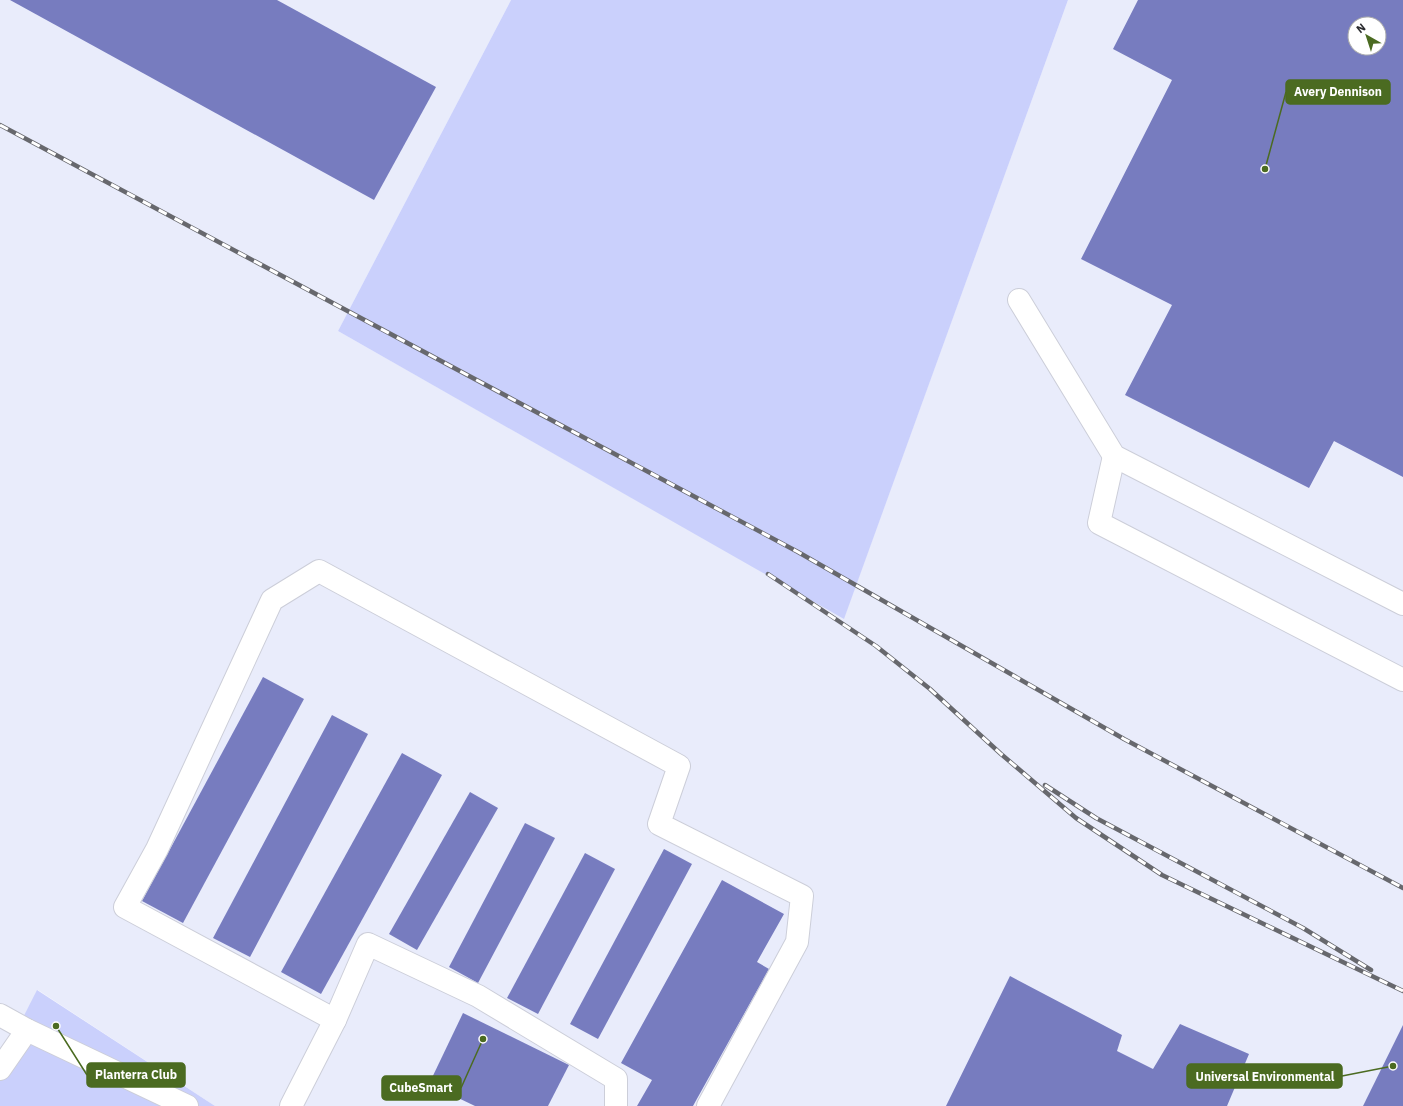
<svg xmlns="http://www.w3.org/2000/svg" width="1403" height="1106" font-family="'IBM Plex Sans',sans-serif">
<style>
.built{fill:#e9ecfb;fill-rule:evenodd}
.green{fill:#cad0fc}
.building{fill:#777cbf;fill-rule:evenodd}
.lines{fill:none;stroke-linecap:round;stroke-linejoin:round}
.minor-casing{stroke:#ccced9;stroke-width:24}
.minor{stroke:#fff;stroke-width:22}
.rail-casing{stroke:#67686d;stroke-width:4.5}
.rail{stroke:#fff;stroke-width:3;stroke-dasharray:9;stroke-linecap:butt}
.leader{fill:none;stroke:#4b6b21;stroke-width:1.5}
.callout-dot{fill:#4b6b21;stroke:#fff;stroke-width:1.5}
.callout{fill:#4b6b21;stroke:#4b6b21;stroke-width:1.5}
.callout-label{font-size:12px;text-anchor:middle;font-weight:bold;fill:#fff}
</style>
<rect width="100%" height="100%" fill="#f7f8ff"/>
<path class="built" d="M0,0H511L338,331L844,618L1068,0H1403V1106H215L38,990L0,1063ZM1355,24H1379V48H1355Z"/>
<g class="green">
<path d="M511,0H1068L844,619L338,331Z"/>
<path d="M37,990L215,1106H0V1063Z"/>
</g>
<g class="building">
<path d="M10,0H277L436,87L374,200Z"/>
<path d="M1138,0H1403V477L1334,441L1309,488L1125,395L1172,305L1081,259L1172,80L1113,49ZM1355,24H1379V48H1355Z"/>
<path d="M263,677L304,699L183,923L142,901Z"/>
<path d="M332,715L368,734L250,957L213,938Z"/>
<path d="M402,753L442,775L321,994L281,972Z"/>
<path d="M470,792L498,808L417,950L389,934Z"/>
<path d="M525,823L555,838L478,983L449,967Z"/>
<path d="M664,849L692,864L598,1039L570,1024Z"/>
<path d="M585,853L615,869L538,1014L507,998Z"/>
<path d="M722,880L784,914L757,962L769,969L693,1106H637L652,1080L621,1063Z"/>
<path d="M1010,976L1122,1035L1117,1051L1153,1069L1180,1024L1249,1054L1227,1106H946Z"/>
<path d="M463,1013L569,1065L548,1106H475L429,1084Z"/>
<path d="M1403,1025V1106H1363Z"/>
</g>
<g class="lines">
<g class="minor-casing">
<g id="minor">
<path d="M1019,300L1114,456L1403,604"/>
<path d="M1114,456L1099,523L1403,680"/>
<path d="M0,1015L27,1030L187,1106"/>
<path d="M335,1020L125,907L157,849L272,600L319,571L679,766L659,824L802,896L797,942L708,1106"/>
<path d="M0,1069L27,1030"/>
<path d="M291,1106L335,1020L368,944L478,996L616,1079V1106"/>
</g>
</g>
<use href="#minor" class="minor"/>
<g class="rail-casing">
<g id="rail">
<path d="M0,125L798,552L1124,739L1403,888"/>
<path d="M768,574L876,646L930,689L1001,754L1076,818L1162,875L1403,991"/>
<path d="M1045,785L1096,818L1303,928L1371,970"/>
</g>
</g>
<use href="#rail" class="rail"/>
</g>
<path class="leader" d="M1265 169L1286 92M56 1026L87 1075M1393 1066L1342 1076M483 1039L461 1088"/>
<g class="callout-dot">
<circle cx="1265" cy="169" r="4"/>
<circle cx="56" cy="1026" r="4"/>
<circle cx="1393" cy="1066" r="4"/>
<circle cx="483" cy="1039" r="4"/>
</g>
<g class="callout">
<rect x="1286" y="80" width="104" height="24" rx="4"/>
<rect x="87" y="1063" width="98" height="24" rx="4"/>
<rect x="1187" y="1064" width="155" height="24" rx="4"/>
<rect x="382" y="1076" width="79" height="24" rx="4"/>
</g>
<g class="callout-label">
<text x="1338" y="96">Avery Dennison</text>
<text x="136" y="1079">Planterra Club</text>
<text x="1265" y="1081">Universal Environmental</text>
<text x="421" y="1092">CubeSmart</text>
</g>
<g transform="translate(1367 36) rotate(321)"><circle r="19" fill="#ffffff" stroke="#aaabac"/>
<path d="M0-3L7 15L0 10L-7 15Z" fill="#4b6b21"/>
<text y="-6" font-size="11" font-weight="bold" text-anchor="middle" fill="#2b2c30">N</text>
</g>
</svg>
